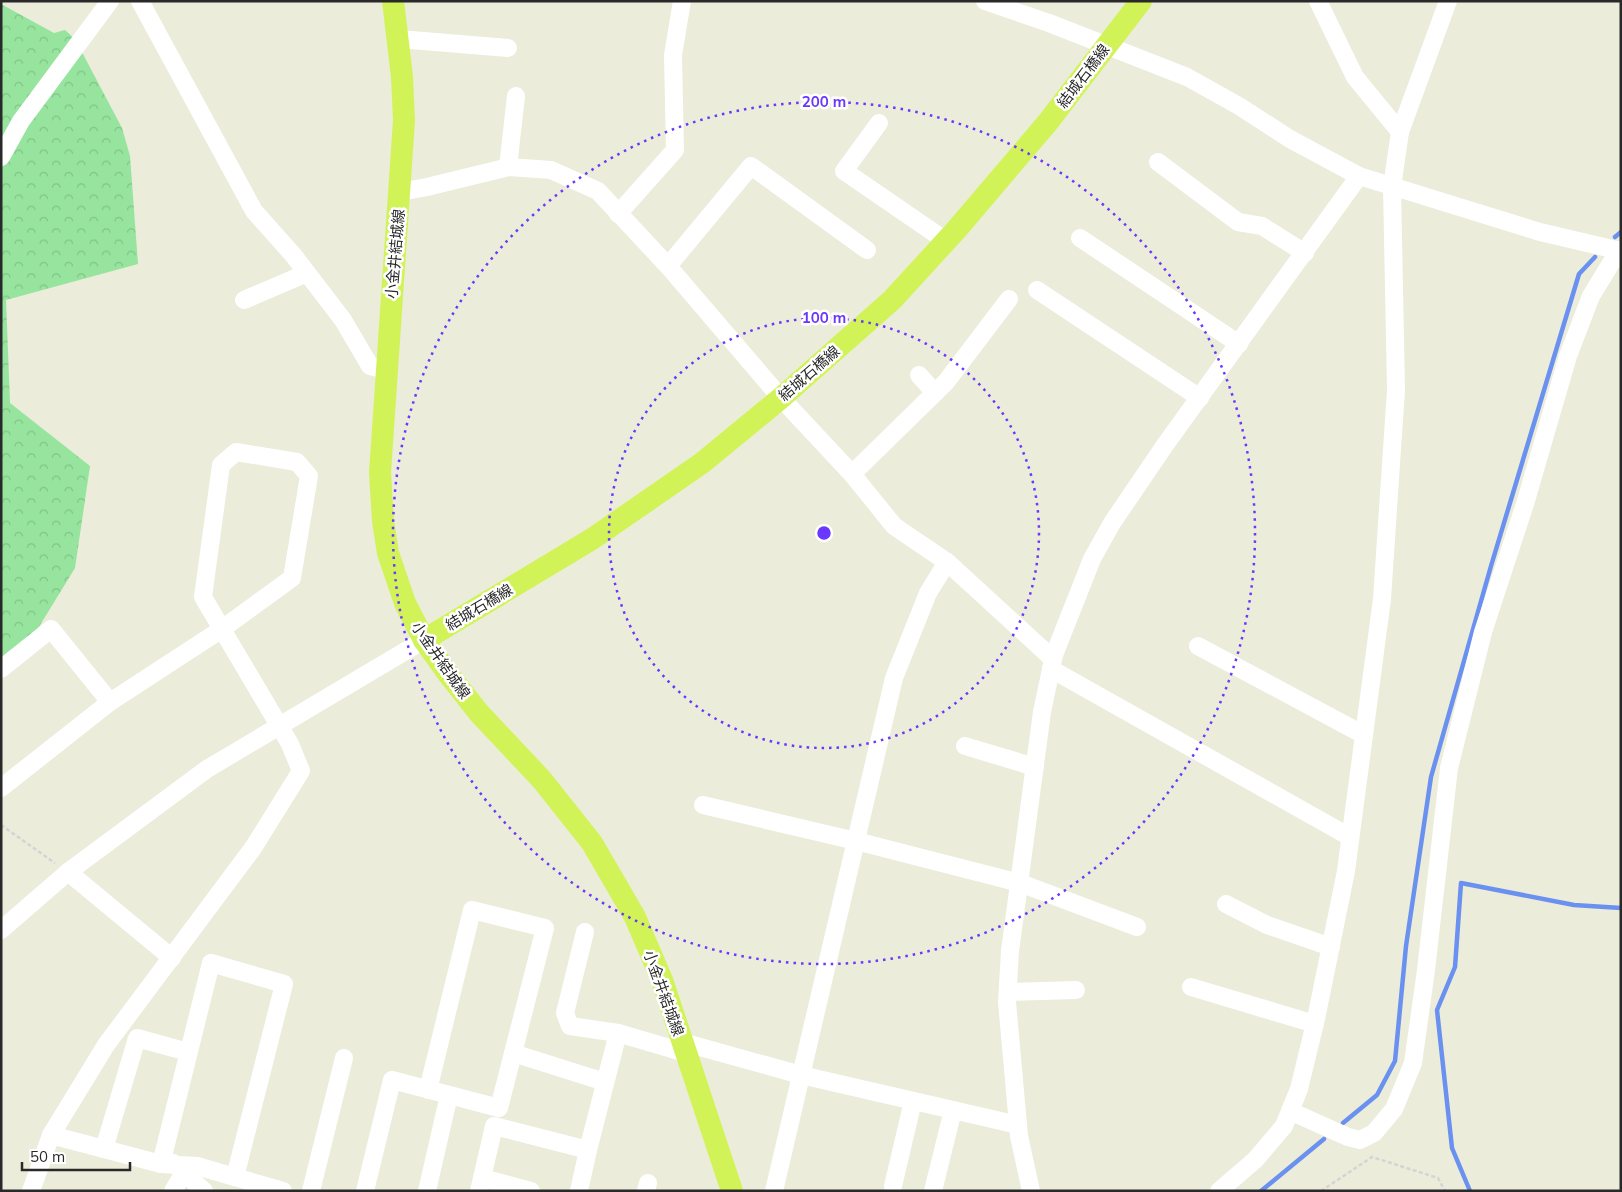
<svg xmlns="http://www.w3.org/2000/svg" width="1622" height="1192" font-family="Mulish,'Noto Sans JP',sans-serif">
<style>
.forest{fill:url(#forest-crowns)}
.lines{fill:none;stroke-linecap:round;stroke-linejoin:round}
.stream{stroke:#6b91f0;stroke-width:4.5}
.path{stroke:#d4d4d4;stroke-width:2.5;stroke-dasharray:4 2.5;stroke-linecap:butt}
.minor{stroke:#fff;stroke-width:18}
.major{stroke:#d1f358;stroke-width:22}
.ring{fill:none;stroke:#6b36fd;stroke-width:2.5;stroke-dasharray:2.5 5}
.labels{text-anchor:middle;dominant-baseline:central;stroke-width:5;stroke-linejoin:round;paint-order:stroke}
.street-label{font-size:15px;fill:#292929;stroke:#fff}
.centre{fill:#6b36fd;stroke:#fff;stroke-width:2.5}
.ring-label{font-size:15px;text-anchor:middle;font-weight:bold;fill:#6b36fd;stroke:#fff;stroke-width:5;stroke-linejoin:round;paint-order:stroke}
</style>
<defs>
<pattern id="forest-crowns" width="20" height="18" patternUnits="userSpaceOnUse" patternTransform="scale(1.25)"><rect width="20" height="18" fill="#96e49e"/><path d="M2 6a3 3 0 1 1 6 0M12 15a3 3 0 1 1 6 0" fill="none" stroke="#81c488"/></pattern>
</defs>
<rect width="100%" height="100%" fill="#ebecda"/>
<path class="forest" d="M1,4L54,33L65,30L75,39L122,128L130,156L138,264L6,300L10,403L90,466L75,568L37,630L1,658Z"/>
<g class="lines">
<g class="stream">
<path d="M1615,237L1621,232"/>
<path d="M1343,1123L1377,1095L1395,1061L1406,946L1431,777L1491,566L1579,274L1595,257"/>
<path d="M1261,1191L1324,1139"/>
<path d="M1470,1191L1452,1148L1437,1010L1455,967L1461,883L1574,905L1621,908"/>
</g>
<g class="path">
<path d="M1,825L55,863"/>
<path d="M1321,1191L1372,1157L1438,1178L1445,1191"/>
</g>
<g class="minor">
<path d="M140,1L254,211L294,256L343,320L370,366L386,370"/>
<path d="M985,1L1049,23L1187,77L1239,106L1290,139L1359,176L1540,232L1621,251"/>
<path d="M1318,1L1355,77L1400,132"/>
<path d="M399,39L508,48"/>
<path d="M879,123L844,171L946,241"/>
<path d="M1,157L21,121L110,1"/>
<path d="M1158,162L1238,222L1262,226L1305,253"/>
<path d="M508,167L516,96"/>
<path d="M400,192L427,187L509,167L551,170L598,191L668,266L781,398L852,474L894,526L947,562L1053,659"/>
<path d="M618,214L675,150L673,55L682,1"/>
<path d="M1080,238L1239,344"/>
<path d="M668,266L751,166L867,250"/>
<path d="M1037,290L1200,398"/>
<path d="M244,300L307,273"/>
<path d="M919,375L935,393"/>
<path d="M852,474L946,382L1009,299"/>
<path d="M1198,646L1364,735"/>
<path d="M1,669L51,629L110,702"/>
<path d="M1051,669L1350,837"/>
<path d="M965,746L1035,767"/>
<path d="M1,788L110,702L222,629L292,578L309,476L297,462L236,452L221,465L203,597L290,744L301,771L253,848L106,1045L51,1135L31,1191"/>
<path d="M703,805L856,841L1020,883L1137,927"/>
<path d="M68,872L172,958"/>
<path d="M1226,904L1267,925L1331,947"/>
<path d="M1,930L68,872L207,769L424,640"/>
<path d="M585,932L565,1013L570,1026L618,1033L686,1053"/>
<path d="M1191,987L1315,1024"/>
<path d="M1008,992L1076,990"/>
<path d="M682,1042L801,1075L1018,1125"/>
<path d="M513,1053L605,1082"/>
<path d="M1290,1111L1348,1137L1360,1140L1374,1133L1394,1109L1413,1063L1426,970L1449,768L1483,632L1525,504L1568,356L1591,296L1619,250"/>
<path d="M51,1135L161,1164L197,1166L283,1191"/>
<path d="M104,1149L137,1038L188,1052"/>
<path d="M173,1163L204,1191"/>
<path d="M161,1164L211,963L284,984L235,1177"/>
<path d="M482,1178L531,1191"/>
<path d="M893,1186L913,1101"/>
<path d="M173,1191L184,1173"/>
<path d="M311,1191L344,1058"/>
<path d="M365,1191L392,1080L499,1108L545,928L472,910L428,1090"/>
<path d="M427,1191L449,1095"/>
<path d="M479,1191L494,1126L588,1150L618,1033"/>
<path d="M579,1191L588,1150"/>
<path d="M646,1191L648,1183"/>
<path d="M774,1191L894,678L928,593L947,562"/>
<path d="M933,1191L953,1110"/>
<path d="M1031,1191L1019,1136L1007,1002L1010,951L1042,712L1054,655L1092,559L1112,523L1165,445L1359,176"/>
<path d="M1219,1191L1255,1160L1284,1126L1299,1089L1316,1019L1346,871L1382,599L1391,464L1396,390L1392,187L1400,132L1448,1"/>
</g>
<g class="major">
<path d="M393,1L402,77L404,120L380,473L383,521L388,553L405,603L424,640L449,675L479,713L542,780L592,843L635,917L662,980L732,1191"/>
<path d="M424,640L592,539L702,463L781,398L892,300L957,229L1048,122L1141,1"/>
</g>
</g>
<g class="ring">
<circle cx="824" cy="533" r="215"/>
<circle cx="824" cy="533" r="431"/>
</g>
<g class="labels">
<g class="street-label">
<text transform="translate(1083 76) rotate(-53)">結城石橋線</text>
<text transform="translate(395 254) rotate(-85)">小金井結城線</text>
<text transform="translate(809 373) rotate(-41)">結城石橋線</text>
<text transform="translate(479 607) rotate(-31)">結城石橋線</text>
<text transform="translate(441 660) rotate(55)">小金井結城線</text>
<text transform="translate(664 993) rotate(70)">小金井結城線</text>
</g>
</g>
<circle cx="824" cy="533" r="8" class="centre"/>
<g class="ring-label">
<text x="824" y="107">200 m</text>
<text x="824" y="323">100 m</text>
</g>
<rect width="1622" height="1192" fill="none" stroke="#292929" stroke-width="5"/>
<path d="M22 1162v8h108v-8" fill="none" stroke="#292929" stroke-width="2.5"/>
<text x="30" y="1162" font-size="15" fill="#292929" stroke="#ffffff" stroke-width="4" paint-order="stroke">50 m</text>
</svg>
